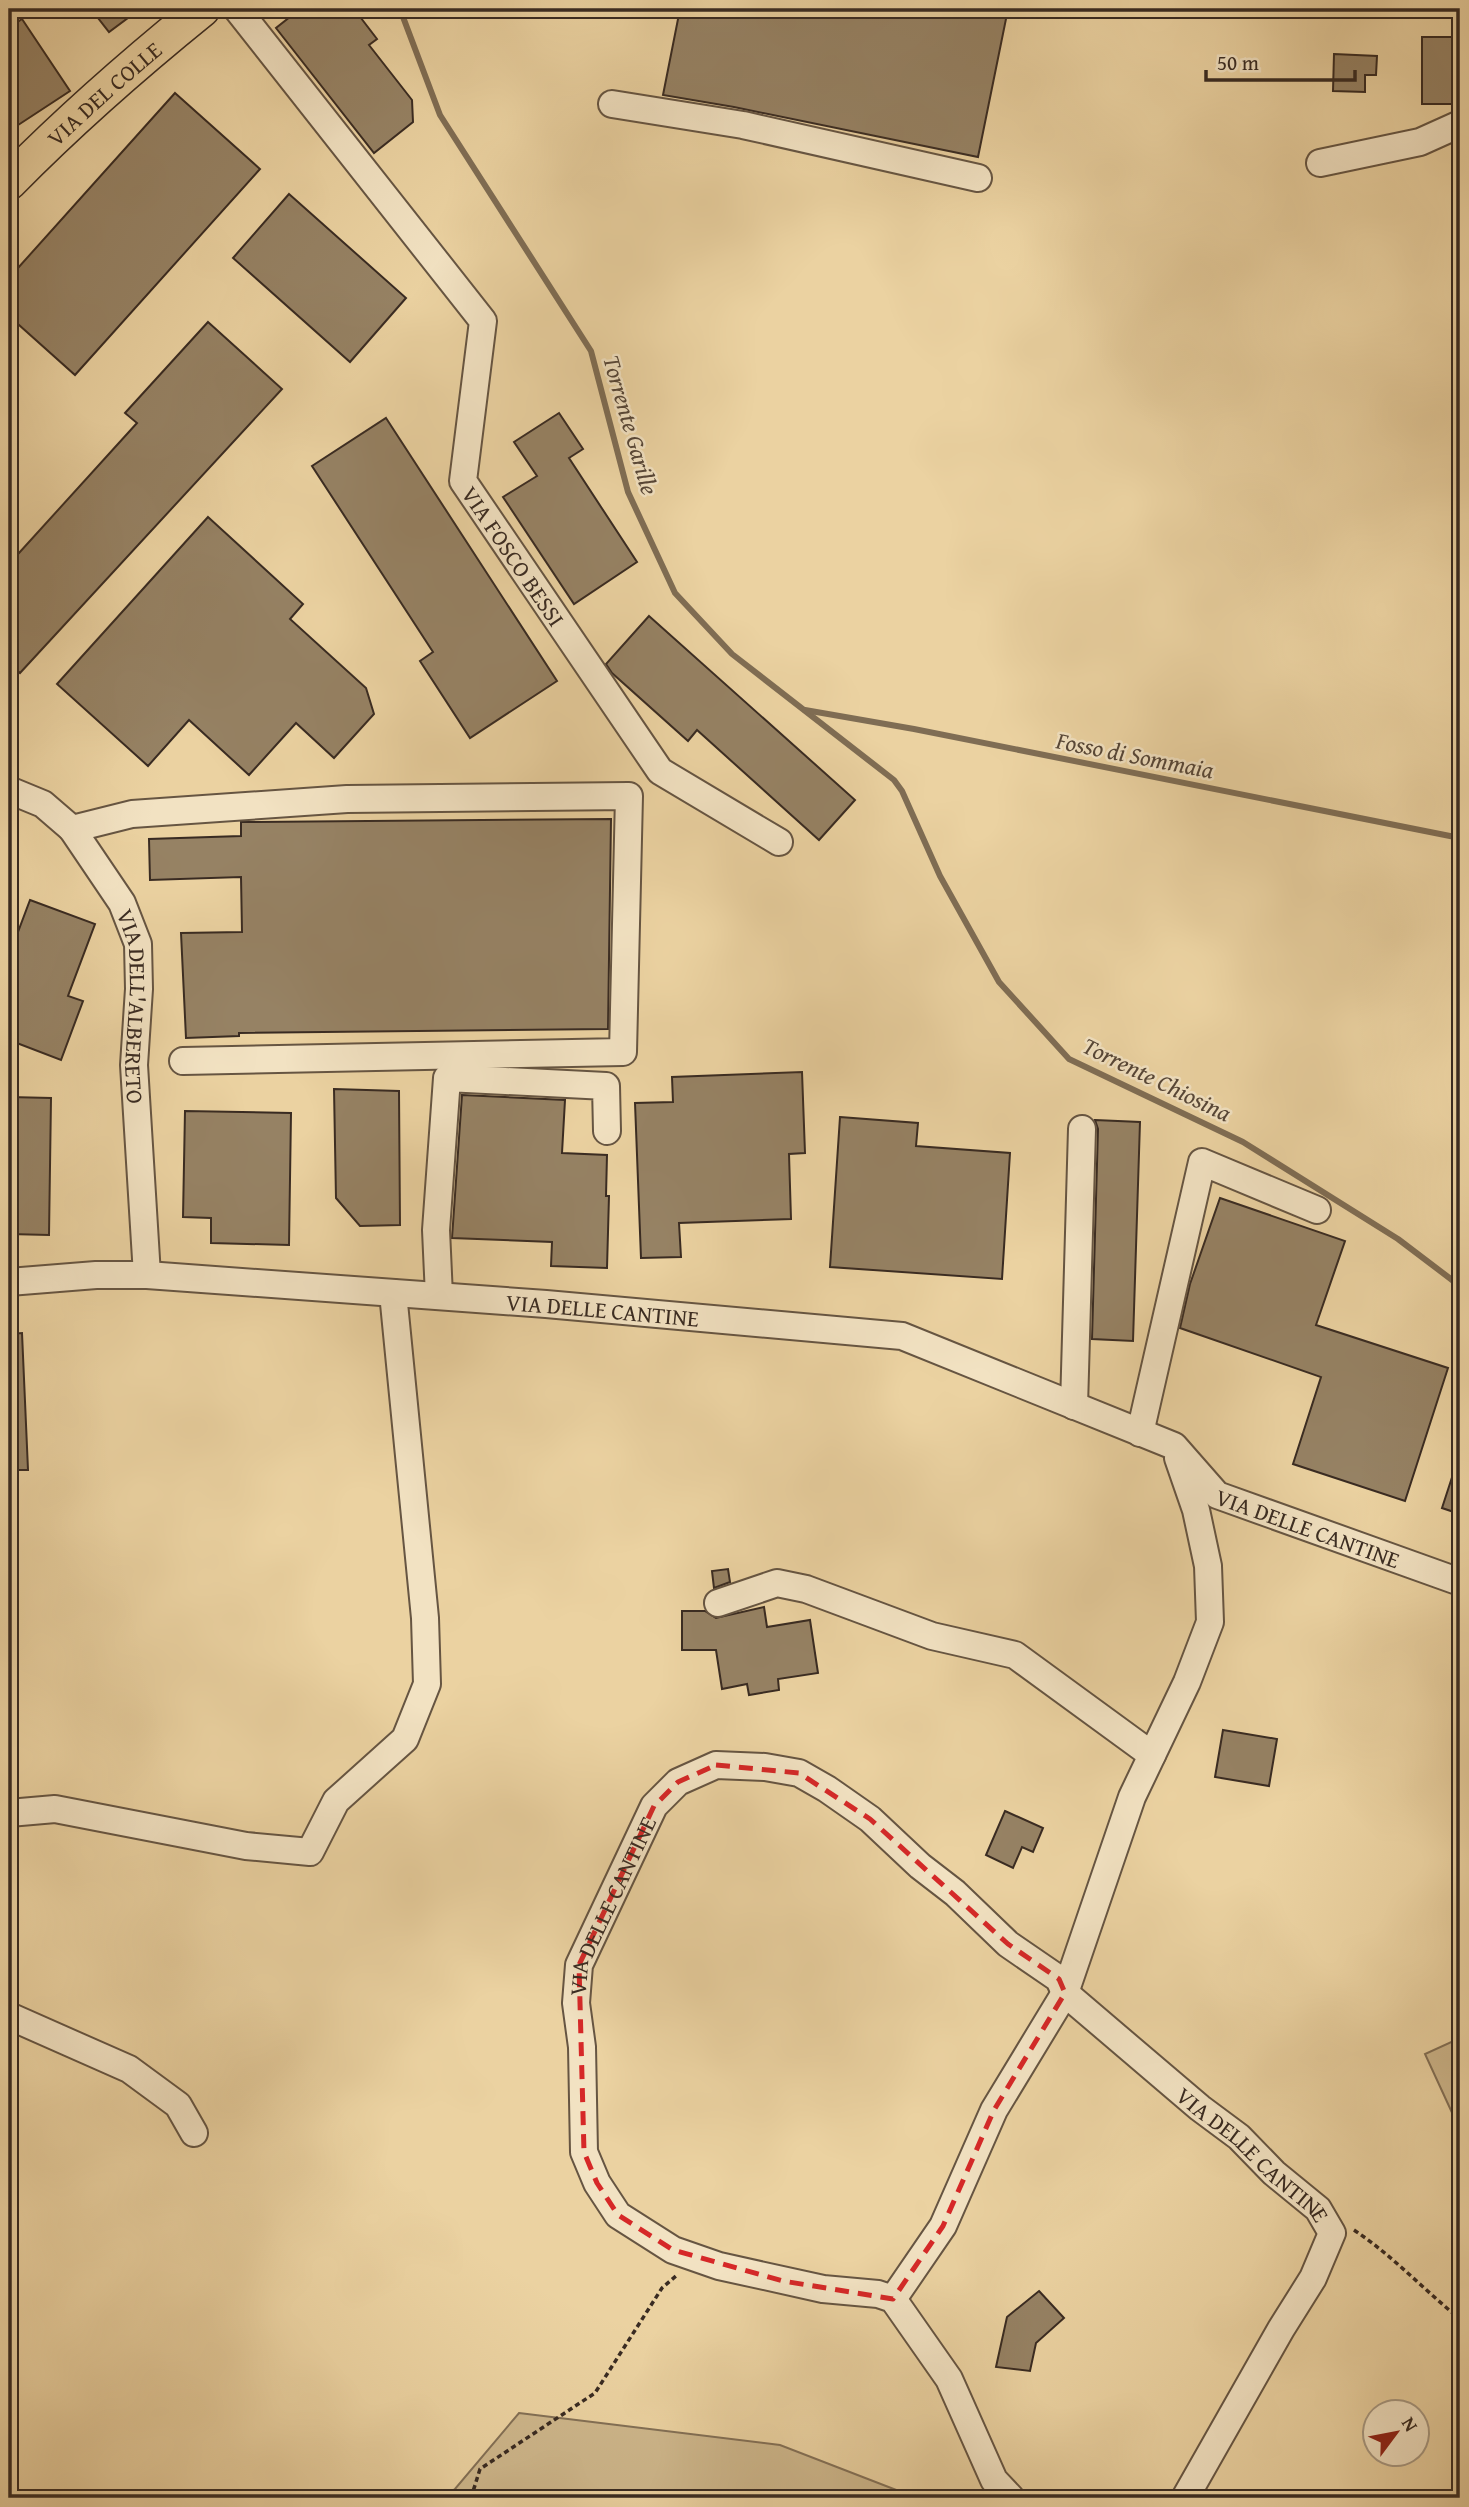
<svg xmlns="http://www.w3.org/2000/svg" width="1469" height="2507" font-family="'Gentium Book Plus',serif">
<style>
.green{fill:#cdb68b;stroke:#837056;stroke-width:2}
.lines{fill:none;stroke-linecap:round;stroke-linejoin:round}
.stream{stroke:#7f6d54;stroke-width:6}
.building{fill:#968264;stroke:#392b22;stroke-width:2}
.minor-casing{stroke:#665542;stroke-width:30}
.major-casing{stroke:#392b22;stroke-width:38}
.path{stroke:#392b22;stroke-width:3.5;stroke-dasharray:5 3.5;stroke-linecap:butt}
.minor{stroke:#f2e2c2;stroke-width:26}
.major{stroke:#ebd2a1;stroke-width:35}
.marked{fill:none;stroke:#d62828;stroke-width:5;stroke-dasharray:14 9;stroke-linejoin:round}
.labels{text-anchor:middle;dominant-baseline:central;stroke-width:5;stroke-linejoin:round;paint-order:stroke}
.street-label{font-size:23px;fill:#392b22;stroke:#f2e2c2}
.water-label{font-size:24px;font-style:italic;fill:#564637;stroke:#f2e2c2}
</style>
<rect width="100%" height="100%" fill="#ebd2a1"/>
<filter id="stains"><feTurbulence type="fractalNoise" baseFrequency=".00286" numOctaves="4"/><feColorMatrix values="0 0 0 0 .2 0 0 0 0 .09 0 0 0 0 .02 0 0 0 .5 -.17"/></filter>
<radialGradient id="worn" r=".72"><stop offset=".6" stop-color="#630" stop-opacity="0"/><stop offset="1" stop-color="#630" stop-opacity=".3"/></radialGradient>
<g class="green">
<path d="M1460,2038V2130L1425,2054Z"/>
<path d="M519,2413L780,2445L917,2498H440L455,2489Z"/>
</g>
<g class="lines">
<g class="stream">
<path d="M400,9L440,115L591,351L628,492L675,593L732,654L894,780L902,791L940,876L999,982L1069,1059L1243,1142L1398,1239L1460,1286"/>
<path d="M805,710L914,729L1460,838"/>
</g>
</g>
<g class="building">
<path d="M91,9H140L109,32Z"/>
<path d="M300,9H354L377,39L369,45L412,100L413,122L374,153L276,28Z"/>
<path d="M680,9H1008L978,157L734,107L663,95Z"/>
<path d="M22,19L70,91L9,131V28Z"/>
<rect x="1422" y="37" width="38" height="67"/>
<path d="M1334,54L1377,56L1376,75H1365V92L1333,91Z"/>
<path d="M175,93L260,169L75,375L9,316V278Z"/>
<path d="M289,194L406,298L350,362L233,258Z"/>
<path d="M208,322L282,389L20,673L9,663V564L137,423L125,413Z"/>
<path d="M559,413L583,449L569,458L637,562L574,604L503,497L537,476L514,442Z"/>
<path d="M386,418L557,681L470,738L420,661L433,652L312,466Z"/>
<path d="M208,517L303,604L290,619L366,688L374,714L334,758L296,723L249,775L189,720L148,766L57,684Z"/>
<path d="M649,616L855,800L819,840L697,730L688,741L612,673L606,664Z"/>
<path d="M611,819L608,1029L239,1033V1036L186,1038L181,933L242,932L241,877L150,880L149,839L241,836V822Z"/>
<path d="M30,900L95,924L68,996L83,1001L61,1060L9,1040V956Z"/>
<path d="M802,1072L805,1153L789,1154L791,1219L679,1223L681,1257L641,1258L635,1103L673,1102L672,1077Z"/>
<path d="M334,1089L399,1091L400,1225L360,1226L336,1198Z"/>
<path d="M462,1095L565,1100L562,1153L607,1155L606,1196H609L607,1268L551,1266L552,1242L452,1238Z"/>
<path d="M9,1097L51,1098L49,1235L9,1234Z"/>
<path d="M185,1111L291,1113L289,1245L211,1243V1218L183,1217Z"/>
<path d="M840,1117L918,1123L916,1146L1010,1153L1002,1279L830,1267Z"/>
<path d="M1095,1120L1140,1122L1133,1341L1092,1339L1098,1129Z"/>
<path d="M1220,1198L1345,1241L1316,1325L1448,1368L1405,1501L1293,1464L1321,1377L1180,1328L1190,1284Z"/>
<path d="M22,1333L28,1470H9V1334Z"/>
<path d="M1457,1462H1460V1514L1442,1508Z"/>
<path d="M728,1569L730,1582L714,1588L712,1571Z"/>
<path d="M764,1607L767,1627L810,1620L818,1673L778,1679L779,1690L749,1695L747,1684L722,1689L716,1650H682V1611H705L716,1618Z"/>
<path d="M1223,1730L1277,1739L1269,1786L1215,1777Z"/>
<path d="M1005,1811L1043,1828L1033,1852L1022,1847L1013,1868L986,1855Z"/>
<path d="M1039,2291L1064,2318L1036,2343L1030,2371L996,2367L1007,2317Z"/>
</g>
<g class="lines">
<g class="minor-casing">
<g id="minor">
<path id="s1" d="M237,9L483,321L463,481L660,771L779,842"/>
<path d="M612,104L743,125L978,178"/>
<path d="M1320,163L1420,142L1460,124"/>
<path id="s2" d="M9,790L43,804L72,829L122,903L138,944L139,989L134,1065L147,1275"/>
<path d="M72,829L132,814L347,799L629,796L623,1052L183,1061"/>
<path id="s3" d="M9,1282L96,1275H147L546,1304L902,1336L1174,1446L1217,1495L1460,1582"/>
<path d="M439,1296L436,1230L447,1078L606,1086L607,1131"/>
<path d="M1074,1406L1082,1129"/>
<path d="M1140,1433L1202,1162L1317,1210"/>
<path d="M718,1603L777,1583L806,1589L932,1636L1015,1655L1152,1755"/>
<path d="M9,1813L55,1809L246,1846L310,1852L336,1801L405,1739L427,1684L425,1618L393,1293"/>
<path d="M9,2016L129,2069L178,2105L194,2133"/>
<path d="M893,2299L943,2226L994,2110L1065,1993L1132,1797L1187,1682L1210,1622L1208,1566L1196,1510L1178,1458"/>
<path id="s4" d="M1011,2498L994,2480L949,2379L893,2299L878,2294L823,2289L719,2266L673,2250L618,2215L597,2183L584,2152L582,2047L576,2003L579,1965L654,1806L678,1782L716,1765L765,1767L799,1773L827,1789L870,1819L920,1866L955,1893L1008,1944L1059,1979L1065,1993L1200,2108L1239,2137L1274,2173L1318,2209L1332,2233L1313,2278L1281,2329L1185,2498"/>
</g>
</g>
<g class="major-casing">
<g id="major">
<path id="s5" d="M9,182C70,120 134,64 202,9"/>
</g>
</g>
<g class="path">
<path d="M1354,2230C1393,2256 1424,2290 1460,2319"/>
<path d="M471,2498L480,2469L595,2393L662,2288L677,2275"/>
</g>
<use href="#minor" class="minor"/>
<use href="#major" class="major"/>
</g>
<path class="marked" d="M716,1765L799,1773L870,1819L1008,1944L1059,1979L1065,1993L994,2110L943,2226L893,2299L783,2281L673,2250L618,2215L597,2183L584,2152L579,1965L654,1806L678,1782Z"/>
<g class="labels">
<g class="street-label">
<text stroke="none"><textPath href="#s5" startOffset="130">VIA DEL COLLE</textPath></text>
<text stroke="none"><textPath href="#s1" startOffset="649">VIA FOSCO BESSI</textPath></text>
<text stroke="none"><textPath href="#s2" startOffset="270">VIA DELL'ALBERETO</textPath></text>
<text stroke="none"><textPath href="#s3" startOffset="595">VIA DELLE CANTINE</textPath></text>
<text stroke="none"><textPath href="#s3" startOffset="1351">VIA DELLE CANTINE</textPath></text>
<text stroke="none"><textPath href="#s4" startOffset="850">VIA DELLE CANTINE</textPath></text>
<text stroke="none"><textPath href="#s4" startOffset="1715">VIA DELLE CANTINE</textPath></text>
</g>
<g class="water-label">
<text transform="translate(631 425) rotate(74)">Torrente Garille</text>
<text transform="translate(1135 755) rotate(11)">Fosso di Sommaia</text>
<text transform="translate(1157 1079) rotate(26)">Torrente Chiosina</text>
</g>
</g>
<rect width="1469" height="2507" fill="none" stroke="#ebd2a1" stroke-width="35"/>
<rect x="10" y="10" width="1448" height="2486" fill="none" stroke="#392b22" stroke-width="3.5"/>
<rect x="18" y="18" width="1434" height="2472" fill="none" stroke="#392b22" stroke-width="2"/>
<g transform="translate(1396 2433) rotate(58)"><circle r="33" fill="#f2e2c2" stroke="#a89982" stroke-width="2"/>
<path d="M0-5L12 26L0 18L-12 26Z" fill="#8f2418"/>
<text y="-10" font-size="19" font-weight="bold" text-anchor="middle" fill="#392b22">N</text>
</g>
<path d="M1206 70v10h149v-10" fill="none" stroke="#392b22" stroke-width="3.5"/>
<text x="1217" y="70" font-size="21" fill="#392b22" stroke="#f2e2c2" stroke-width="5" paint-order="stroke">50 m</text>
<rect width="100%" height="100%" filter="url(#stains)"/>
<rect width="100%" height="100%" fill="url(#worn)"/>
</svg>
